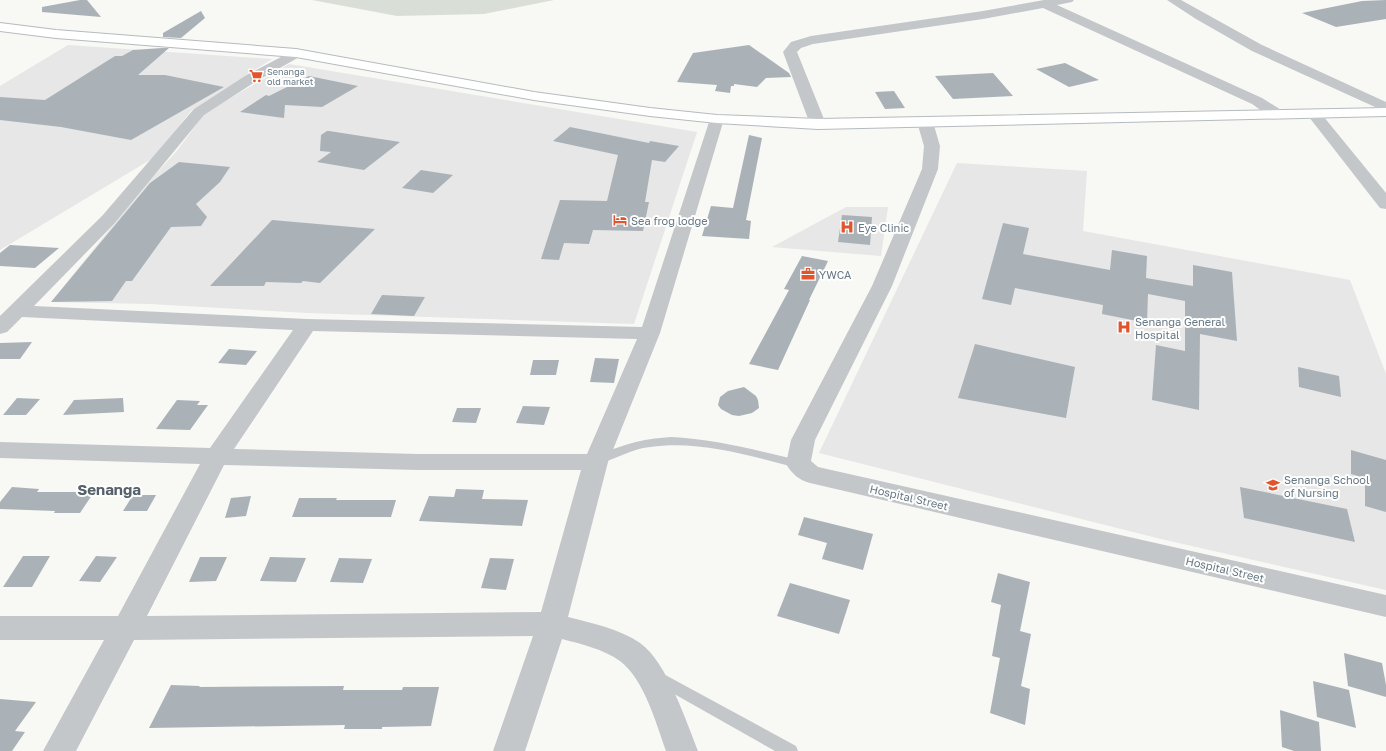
<svg xmlns="http://www.w3.org/2000/svg" width="1386" height="751" font-family="'Golos Text',sans-serif">
<style>
.built{fill:#e6e7e6}
.green{fill:#d9dfd6}
.building{fill:#aab2b8}
.lines{fill:none;stroke-linecap:round;stroke-linejoin:round}
.secondary-casing{stroke:#b5bbbf;stroke-width:2}
.lane{fill:#c3c7ca;fill-rule:evenodd}
.street{fill:#c3c7ca;fill-rule:evenodd}
.secondary{fill:#fff;fill-rule:evenodd}
.labels{text-anchor:middle;dominant-baseline:central;stroke-width:4;stroke-linejoin:round;paint-order:stroke}
.far-poi-label{font-size:9px;fill:#677886;stroke:#fff;text-anchor:start}
.poi-label{font-size:11px;fill:#677886;stroke:#fff;text-anchor:start}
.street-label{font-size:11px;fill:#677886;stroke:#fff}
.district-label{font-size:15px;font-weight:bold;fill:#55616b;stroke:#fff}
</style>
<rect width="100%" height="100%" fill="#f8f8f5"/>
<g class="built">
<path d="M68,45L272,59L191,111L155,157L0,250V86Z"/>
<path d="M289,64L697,132L634,324L308,313L150,304L51,302L147,183L176,152L205,113Z"/>
<path d="M957,163L1087,171L1083,231L1350,280L1386,374V590L1161,539L819,453Z"/>
<path d="M846,207H888L881,256L772,247Z"/>
</g>
<path class="green" d="M312,0H554L484,14L397,16Z"/>
<g class="building">
<path d="M80,0H87L101,17L42,12V7Z"/>
<path d="M1386,0V19L1336,27L1302,13L1362,1Z"/>
<path d="M201,11L205,18L181,38L163,37V33Z"/>
<path d="M749,45L789,73L791,77L766,78L757,87L734,84V86H731L730,93L715,91L717,85L677,82L693,53Z"/>
<path d="M162,48H169L138,75H165L224,87L131,140L61,127L0,120V97L45,100L115,56H122L133,50Z"/>
<path d="M1065,63L1099,80L1069,87L1036,69Z"/>
<path d="M993,73L1013,96L953,99L935,76Z"/>
<path d="M309,76L358,86L322,107L285,105L284,118L240,112L266,95L269,96Z"/>
<path d="M894,91L905,108L885,109L875,92Z"/>
<path d="M570,127L649,143L650,141L679,146L665,162L652,160L645,202H649L643,231L593,230L589,244L564,243L559,260L541,259L560,200L607,201L618,155L553,141Z"/>
<path d="M327,131H329L400,142L364,170L317,162L331,152L320,151L321,135Z"/>
<path d="M749,135L762,138L746,220L751,221L749,239L702,236L711,206L733,208Z"/>
<path d="M179,162L230,167L220,182L196,204L207,217L201,226L171,227L132,281H126L112,301L51,302L150,183Z"/>
<path d="M421,170L453,175L433,193L402,188Z"/>
<path d="M842,215L872,217L870,245L838,242Z"/>
<path d="M272,220L375,229L320,283L303,281L301,283L266,282L264,286H210Z"/>
<path d="M1003,223L1029,228L1023,254L1110,270L1112,250L1147,256L1146,278L1193,286V265L1232,272L1237,341L1200,334L1199,410L1152,400L1156,345L1185,351V301L1148,294L1147,323L1102,314L1103,305L1015,288L1011,305L982,299Z"/>
<path d="M10,245L59,248L35,268L0,266V253Z"/>
<path d="M802,256L828,261L809,300H810L778,370L749,364L789,290L784,289Z"/>
<path d="M382,295L425,297L414,316L371,314Z"/>
<path d="M32,342L20,359H0V343Z"/>
<path d="M975,344L1075,367L1066,418L958,398Z"/>
<path d="M229,349L257,351L246,365L218,363Z"/>
<path d="M595,358L619,359L614,383L590,382Z"/>
<path d="M533,360H559L556,375H530Z"/>
<path d="M1298,367L1339,376L1341,397L1299,387Z"/>
<path d="M744,387L756,396L758,400L759,408L752,413L739,416L732,415L721,409L718,405L720,397L728,391Z"/>
<path d="M17,398L40,399L26,415H3Z"/>
<path d="M123,398L124,412L63,415L74,400Z"/>
<path d="M177,400L200,401L197,405H208L190,430L156,429Z"/>
<path d="M523,406L550,407L544,425L516,423Z"/>
<path d="M457,408H481L476,423L452,422Z"/>
<path d="M1351,450L1386,460V512L1365,506V478L1351,474Z"/>
<path d="M12,487L39,489L37,492H94L80,513H54L55,511L0,509V502Z"/>
<path d="M1240,487L1347,509L1355,542L1244,518Z"/>
<path d="M456,489L484,490L482,499L528,500L522,526L419,521L429,496L454,497Z"/>
<path d="M133,495H156L147,511H123Z"/>
<path d="M251,496L246,516L225,518L231,498Z"/>
<path d="M299,498H337L336,500H396L391,517H292Z"/>
<path d="M804,517L873,534L863,570L822,559L827,543L798,535Z"/>
<path d="M23,556H50L32,587H3Z"/>
<path d="M96,556L117,557L100,582L79,581Z"/>
<path d="M200,557H227L216,581L189,582Z"/>
<path d="M270,557L306,558L296,582L260,581Z"/>
<path d="M339,558L372,559L363,583L330,582Z"/>
<path d="M490,558L514,559L506,590L481,588Z"/>
<path d="M998,573L1030,582L1020,631L1031,634L1021,686L1030,689L1025,725L990,713L1000,658L992,656L1001,605L991,602Z"/>
<path d="M790,583L850,600L839,634L777,616Z"/>
<path d="M1344,653L1382,663L1386,685V697L1348,686Z"/>
<path d="M1313,681L1349,690L1356,728L1317,717Z"/>
<path d="M171,685L200,686L199,687L344,686L343,690H402L403,687H439L431,726L382,727V729H344L345,725L149,728Z"/>
<path d="M0,699L36,702L15,731L25,732L12,751H0Z"/>
<path d="M1280,710L1319,722L1321,751H1294L1282,747Z"/>
</g>
<g class="lines">
<g class="secondary-casing">
<path id="secondary" d="M0,23L56,30L296,49L534,92L650,108L717,115L818,119L1386,108V116L818,129L717,123L650,116L534,100L296,57L56,38L0,31Z"/>
</g>
<g class="lane">
<path d="M671,437C714,439 756,450 798,460L802,461L804,464L802,467L798,468C750,456 700,440 650,447C631,449 616,459 598,464L594,463L592,460L594,457C622,445 640,439 671,437Z"/>
<path d="M658,671L796,746L798,751H775L653,682L650,677L653,672Z"/>
</g>
<g class="street">
<path d="M1044,0H1074L1072,2L1057,5L1262,98L1283,111L1285,114L1283,117C1272,120 1261,110 1252,104L1043,8L983,19L813,44L801,48L797,52L826,124L823,127L818,129L813,127L810,124L783,52L791,42L811,36L983,11Z"/>
<path d="M1167,0H1181L1262,45L1386,102V112L1252,51L1196,19Z"/>
<path d="M296,49L301,50L303,53L301,56L255,82L204,115L114,224L34,306L307,319L642,327L710,119L712,116L717,115L722,116L724,119L660,333L608,462L568,617C592,623 620,629 640,643C667,662 686,721 698,751H666C656,723 644,679 620,661C603,649 581,644 562,639L525,751H493L533,636L134,640L76,751H43L104,640H0V616H118L200,464L0,458V442L210,448L293,330L22,317L7,332L0,334V316L102,216L194,109L245,76ZM313,331L637,339L587,454H418L234,449ZM224,465L418,470H581L541,612L147,616Z"/>
<path d="M1314,110L1319,111L1386,193V209L1380,208L1309,117L1307,114L1309,111Z"/>
<path d="M925,117L930,119L933,122L940,146L938,169L892,286L815,440L811,461L818,467L1386,595V617L810,483C799,480 792,474 786,464L791,440L872,286L922,169L924,146L917,122L920,119Z"/>
</g>
<use href="#secondary" class="secondary"/>
</g>
<defs>
<g id="supermarket-bare" transform="scale(1.08)"><path d="M-6-5.5h2.5l.6 2H6L4.5 2H-2.5L-4.4-4H-6ZM-1.5 3.2a1.3 1.3 0 1 0 .1 0ZM3 3.2a1.3 1.3 0 1 0 .1 0Z" fill="#e2542b" stroke="#fff" stroke-width="2.5" paint-order="stroke"/></g>
<g id="hotel-bare" transform="scale(1.08)"><path d="M-6-4.5h1.5V1H6V5H4.5V3h-9V5H-6ZM-4 0a1.8 1.8 0 1 1 3.6 0ZM.5 0V-2.5h3Q6-2.5 6 0Z" fill="#e2542b" stroke="#fff" stroke-width="2.5" paint-order="stroke"/></g>
<g id="hospital-bare" transform="scale(1.08)"><path d="M-5-5h3v3.5h4V-5h3V5h-3V1.5h-4V5h-3Z" fill="#e2542b" stroke="#fff" stroke-width="2.5" paint-order="stroke"/></g>
<g id="office-bare" transform="scale(1.08)"><path d="M-6-3h4V-5.5h4V-3h4V5H-6ZM-1-4.5V-3h2v-1.5ZM-6 0V1H6V0Z" fill="#e2542b" stroke="#fff" stroke-width="2.5" paint-order="stroke"/></g>
<g id="school-bare" transform="scale(1.08)"><path d="M0-5L7-2L0 1L-7-2ZM-4 1L0 2.5L4 1V4Q0 6-4 4Z" fill="#e2542b" stroke="#fff" stroke-width="2.5" paint-order="stroke"/></g>
</defs>
<g fill-rule="evenodd">
<use href="#supermarket-bare" x="256" y="76"/>
<use href="#hotel-bare" x="620" y="220"/>
<use href="#hospital-bare" x="847" y="227"/>
<use href="#office-bare" x="808" y="274"/>
<use href="#hospital-bare" x="1124" y="327"/>
<use href="#school-bare" x="1273" y="485"/>
</g>
<g class="labels">
<g class="far-poi-label">
<text x="267" y="71">Senanga<tspan x="267" dy="10">old market</tspan></text>
</g>
<g class="poi-label">
<text x="631" y="220">Sea frog lodge</text>
<text x="858" y="227">Eye Clinic</text>
<text x="819" y="274">YWCA</text>
<text x="1135" y="321">Senanga General<tspan x="1135" dy="13">Hospital</tspan></text>
<text x="1284" y="479">Senanga School<tspan x="1284" dy="13">of Nursing</tspan></text>
</g>
<g class="street-label">
<text transform="translate(909 497) rotate(13)">Hospital Street</text>
<text transform="translate(1225 569) rotate(13)">Hospital Street</text>
</g>
<g class="district-label">
<text x="109" y="489">Senanga</text>
</g>
</g>
</svg>
